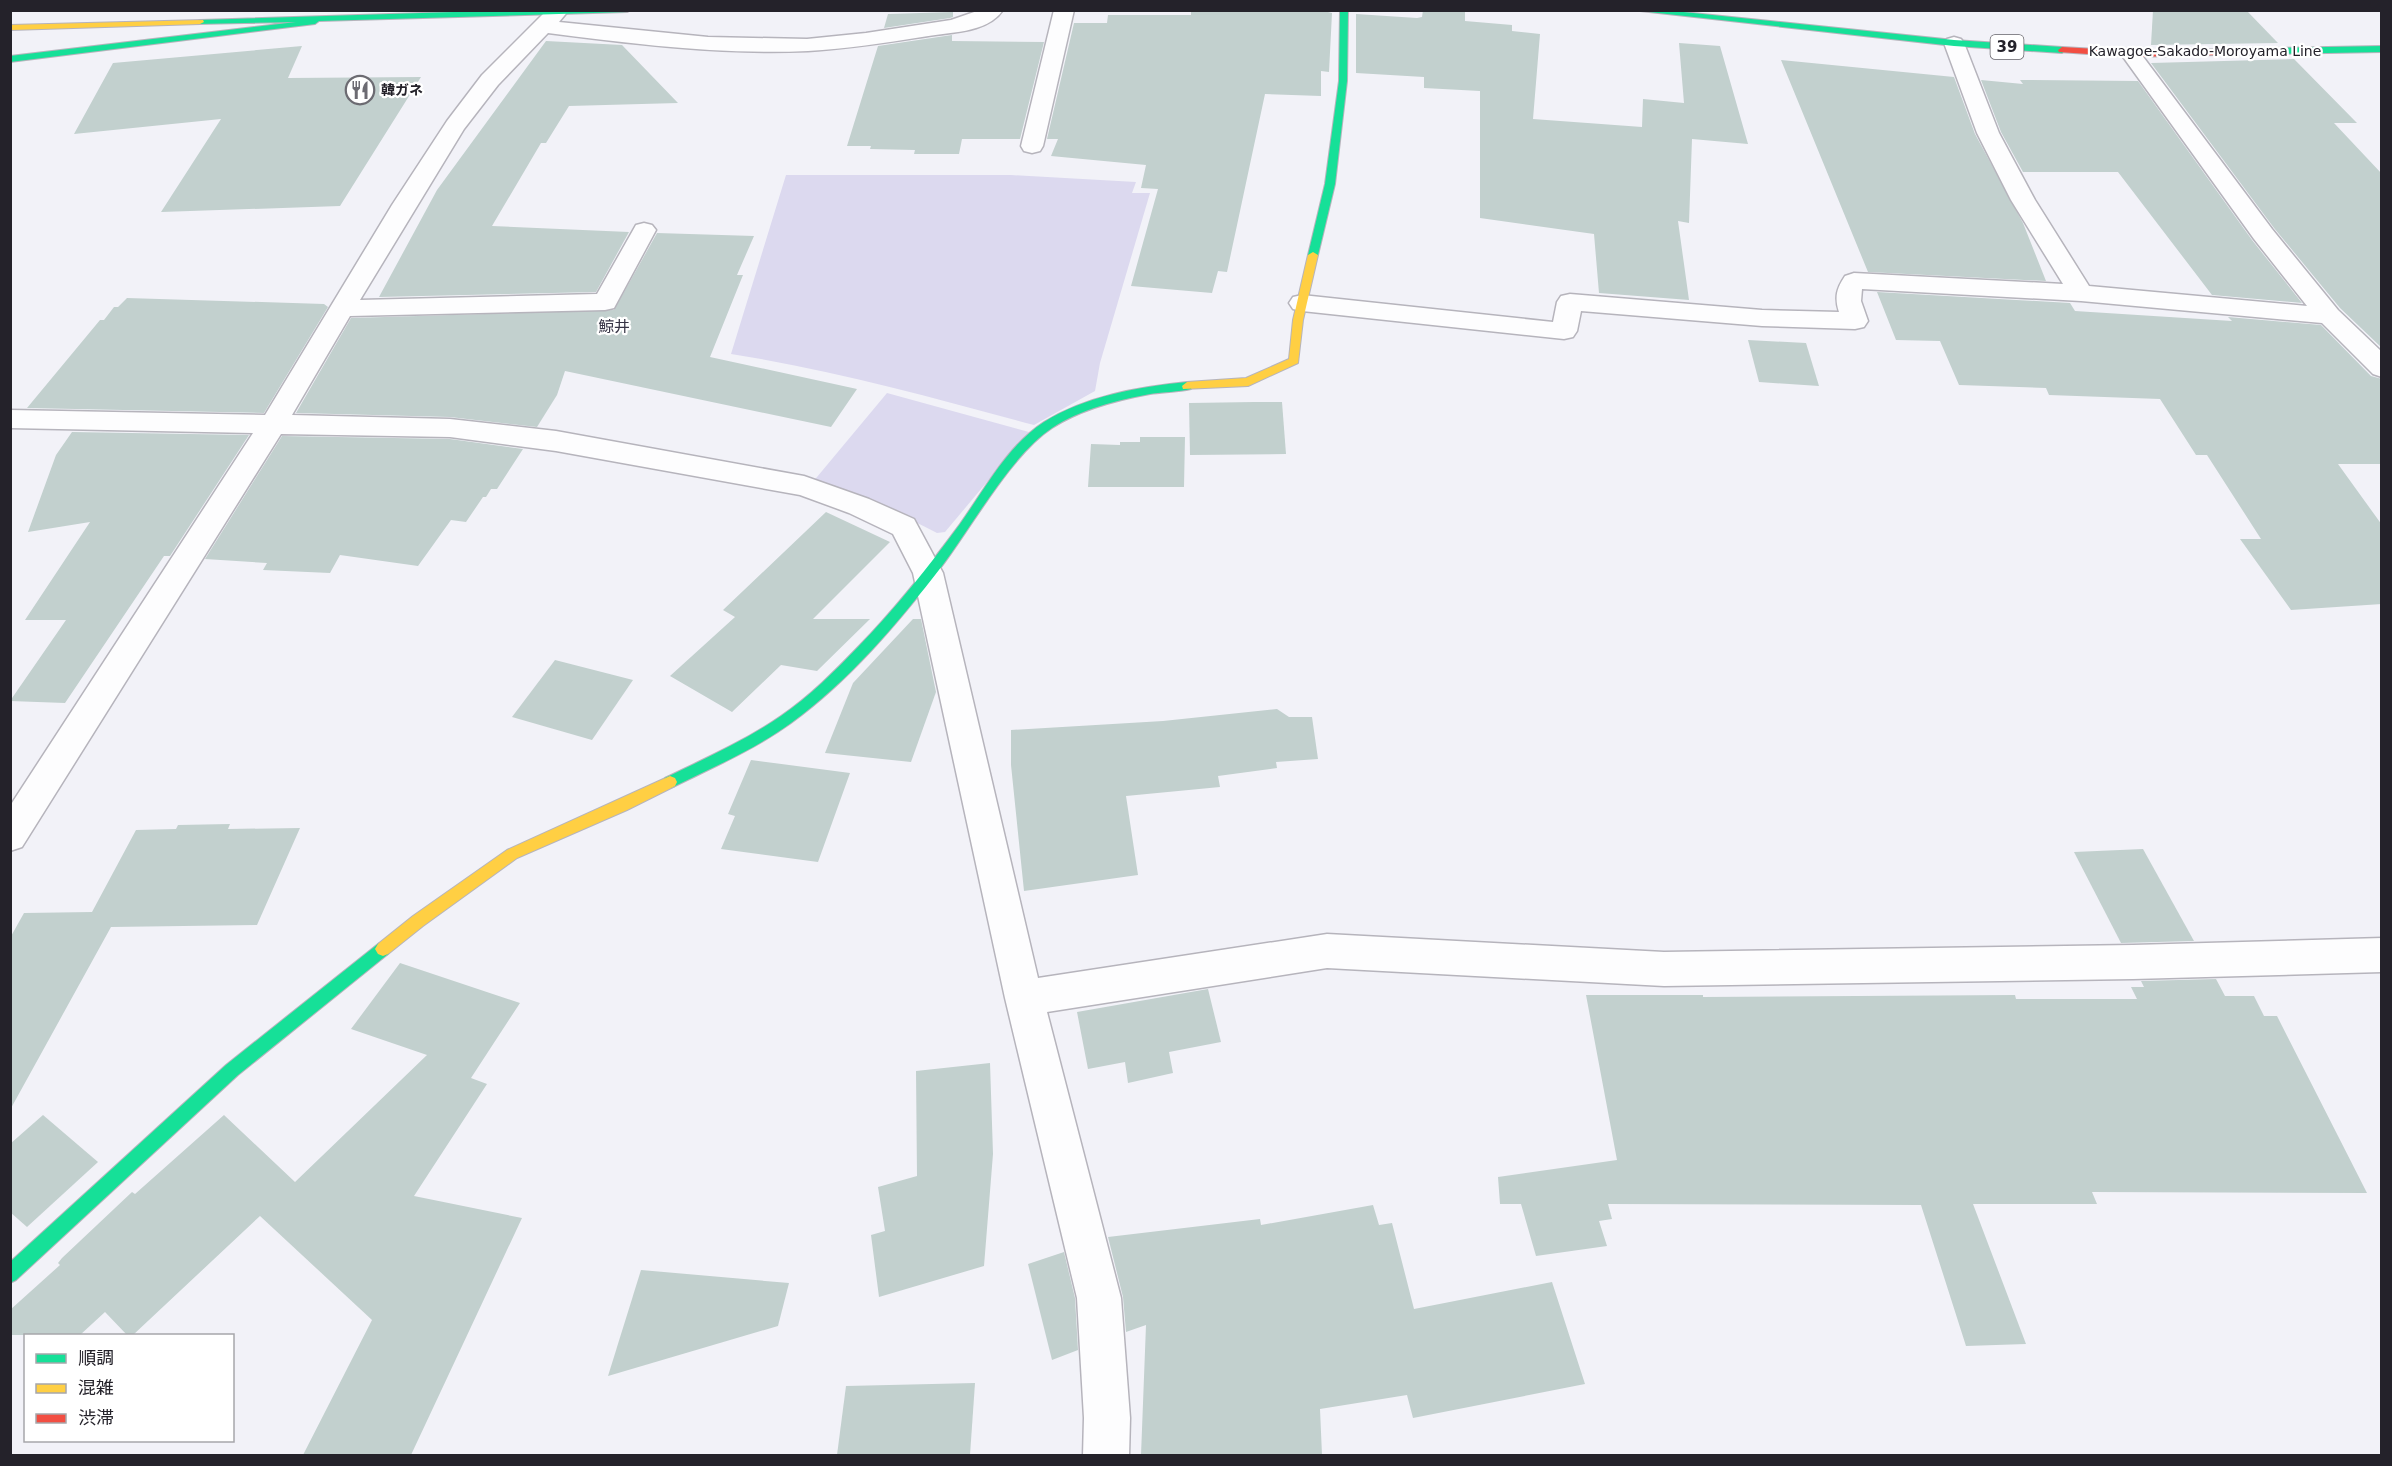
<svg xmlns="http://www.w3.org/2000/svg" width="2392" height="1466" font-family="'DejaVu Sans','Noto Sans JP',sans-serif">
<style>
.green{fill:#dcd9ef}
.building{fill:#c2d0ce}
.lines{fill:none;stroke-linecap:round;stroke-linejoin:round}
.street-casing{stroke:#b6b4bc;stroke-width:3}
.fast-casing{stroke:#b6b4bc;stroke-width:2}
.slow-casing{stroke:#b6b4bc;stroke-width:2}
.jam-casing{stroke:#b6b4bc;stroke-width:2}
.street{fill:#fdfdfe;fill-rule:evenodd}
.fast{fill:#16e098;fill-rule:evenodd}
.slow{fill:#ffcf43;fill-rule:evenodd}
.jam{fill:#f24e42;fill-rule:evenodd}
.labels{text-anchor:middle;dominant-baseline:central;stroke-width:4.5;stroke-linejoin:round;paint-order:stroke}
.far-street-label{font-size:14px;fill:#24222a;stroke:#fff}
.far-poi-label{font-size:14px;font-weight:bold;fill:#24222a;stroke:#fff;text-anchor:start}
.shield{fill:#fff;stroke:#66646a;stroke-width:1.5}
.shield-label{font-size:15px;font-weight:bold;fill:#24222a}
.far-quarter-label{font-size:16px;fill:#383546;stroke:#fff}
</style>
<rect width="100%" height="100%" fill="#f2f2f8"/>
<g class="green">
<path d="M786,175H1011L1136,182L1132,193H1150L1100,363L1095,391L1034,425C934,398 834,370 731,354Z"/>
<path d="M887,393L1029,432L945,532L937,533C894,511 859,493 812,483Z"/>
</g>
<g class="building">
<path d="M1207,10H1320L1332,13L1329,72L1321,71V96L1265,94L1227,272L1218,271L1212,293L1131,286L1158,189L1141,188L1146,165L1051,156L1058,139H1047L1074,23H1107L1108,15H1191V11Z"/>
<path d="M1423,10H1465V21L1512,25V31L1540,34L1533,119L1642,127L1643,99L1684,103L1679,43L1720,46L1748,144L1692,139L1689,223L1678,221L1689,300L1599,293L1594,234L1480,218V91L1424,88V77L1356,73V14L1417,18L1422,17Z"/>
<path d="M2153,10H2246L2278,43L2151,45Z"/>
<path d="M953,12V17L950,18L884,28L888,14Z"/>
<path d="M952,35V41L1044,42L1020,139H962L959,154H914L915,150L870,149L871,146H847L878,46Z"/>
<path d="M546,41L622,45L678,103L569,106L546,143H541L492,226L629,232L596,292L379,297L437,190Z"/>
<path d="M302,46L288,78L421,77L340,206L161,212L221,119L74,134L113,63Z"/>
<path d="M2294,59L2357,123H2334L2382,174V348L2340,308L2274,228L2151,63Z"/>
<path d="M1781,60L1954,77L1975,134L2023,223L2046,281L1868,272Z"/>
<path d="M1981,80L2023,84L2020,80L2138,81L2252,240L2302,303L2212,295L2118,172H2023L2001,132Z"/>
<path d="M657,233L754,236L737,275H743L710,357L857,389L831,427L565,371L557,395L537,427L450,417L296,413L351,318L614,310Z"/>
<path d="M1877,292L2070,303L2075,311L2232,321L2228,317L2321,325L2371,376L2382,379V464H2338L2382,525V604L2291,610L2240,539H2261L2207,455H2196L2160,399L2049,395L2046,388L1959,385L1940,341L1896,340Z"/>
<path d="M127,298L324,304L328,307L264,413L27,408L100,320H104L114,307H118Z"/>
<path d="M1748,340L1806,343L1819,386L1759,382Z"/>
<path d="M1254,402H1282L1286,454L1190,455L1189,403Z"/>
<path d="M72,432L249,435L170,556H164L65,703L10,701L66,620H25L90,522L28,532L56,455Z"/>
<path d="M282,436L450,439L523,449L497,489H491L486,497H483L466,522L451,520L418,566L340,555L330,573L263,570L267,563L205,559Z"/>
<path d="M1140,437H1185L1184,487H1088L1091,444L1120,445V442H1140Z"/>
<path d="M826,512L890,542L813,619H870L817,671L781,665L732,712L670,676L735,617L723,610Z"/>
<path d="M913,619H921L936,692L911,762L825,753L853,683Z"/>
<path d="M555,660L633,680L592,740L512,717Z"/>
<path d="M1277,709L1289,717H1312L1318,759L1276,762L1277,768L1218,776L1220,787L1126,796L1138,875L1024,891L1011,765V730L1163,721Z"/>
<path d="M751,760L850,773L818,862L721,849L735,816L728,814Z"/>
<path d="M230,824L228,829L300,828L257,925L111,927L10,1110V938L24,913L92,912L136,830L176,829L178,825Z"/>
<path d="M2143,849L2194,941L2121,943L2074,852Z"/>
<path d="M400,963L520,1003L471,1078L487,1084L414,1196L522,1218L411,1455H303L372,1320L260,1216L133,1335H127L105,1312L80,1335H10V1310L60,1265L58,1263L62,1258L132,1192L135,1194L224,1115L295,1182L427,1055L351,1029Z"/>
<path d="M2216,979L2225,996H2254L2264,1016H2277L2367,1193L2092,1192L2097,1204H1973L2026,1344L1966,1346L1921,1205L1608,1204L1612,1219L1599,1221L1607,1246L1536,1256L1521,1204H1500L1498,1177L1617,1160L1586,995H1703V997L2015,995L2016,999H2137L2131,987H2144L2141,981Z"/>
<path d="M1208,989L1221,1042L1169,1052L1173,1073L1128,1083L1125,1062L1088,1069L1077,1012Z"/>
<path d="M990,1063L993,1154L984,1266L879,1297L871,1235L885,1231L878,1187L917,1176L916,1071Z"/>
<path d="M43,1115L98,1162L27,1227L10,1212V1144Z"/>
<path d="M1373,1205L1379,1225L1392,1223L1414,1309L1552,1282L1585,1384L1413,1418L1407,1395L1320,1409L1322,1455H1141L1146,1325L1126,1332L1123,1297L1108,1237L1260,1219L1261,1225Z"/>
<path d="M1064,1252L1075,1298L1078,1350L1052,1360L1028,1264Z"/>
<path d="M641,1270L789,1283L778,1326L608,1376Z"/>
<path d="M975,1383L970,1455H837L846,1386Z"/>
</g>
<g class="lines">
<g class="street-casing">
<g id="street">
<path d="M547,10H569L559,22L708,37L807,39L866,33L951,20L980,10H1003C987,34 947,32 922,37C884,43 847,49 808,51C721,55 634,44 548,33L498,85L464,129L360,300L597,294L636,225L644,223L652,225L656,230L614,308L605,310L350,316L292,415L450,419L556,431L804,476L869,499L914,519L943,573L1038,978L1327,934L1664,952L2133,945L2382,938V972L2133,979L1664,986L1327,968L1047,1012L1121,1298L1130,1418L1129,1456H1083L1084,1418L1077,1298L1005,998L913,573L893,534L849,513L800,495L556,451L450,437L281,434L22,847L10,851V806L253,433L10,428V410L265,415L392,205L447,121L482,75Z"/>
<path d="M1054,10H1074L1043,146L1040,151L1032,153L1024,151L1021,146Z"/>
<path d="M1954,37L1961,39L1964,43L1999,133L2035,200L2089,286L2307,306L2254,239L2121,54L2124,50L2131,48L2138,50L2272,229L2338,310L2382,352V377L2373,374L2322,323L2081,301L1862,289L1861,301L1868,321L1864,327L1855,329L1762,326L1581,311L1577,331L1573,337L1564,339L1302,311L1293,309L1289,303L1293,297L1302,295L1553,322L1557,302L1561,296L1570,294L1762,310L1839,312C1834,297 1837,288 1845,276L1854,273L2063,284L2011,200L1977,133L1944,43L1947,39Z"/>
</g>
</g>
<g class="fast-casing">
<g id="fast">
<path d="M521,10H631L627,12L319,21L315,24L10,62V56L296,22L197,24L196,22L200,20Z"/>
<path d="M1340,10H1348L1347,81L1335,184L1318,255L1313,258L1308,255L1325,184L1339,81Z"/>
<path d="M1631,10H1664L1954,40L2062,47L2066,50L2062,53L1954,46Z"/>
<path d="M2382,46V52L2216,55L2212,52L2216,49Z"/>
<path d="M1187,382L1192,386L1191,389C1178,392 1164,392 1150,394C1117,400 1081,409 1052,428C1012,454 972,526 942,566C898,623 849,681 791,723C755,749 714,767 675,786L670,788L665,786L663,782L665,778C704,759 745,741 781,716C810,696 835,671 859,646C896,608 929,566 960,524C985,489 1007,446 1044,422C1086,396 1138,387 1187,382Z"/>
<path d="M383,942L388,944L391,949L388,954L238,1075L16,1280L10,1283V1262L226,1065L378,944Z"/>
</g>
</g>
<g class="slow-casing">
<g id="slow">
<path d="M203,20L204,22L200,24L10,30V25Z"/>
<path d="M1313,252L1318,255L1303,320L1298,363L1248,386L1183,389L1182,386L1187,382L1246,378L1289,359L1293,320L1308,255Z"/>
<path d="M670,776L675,778L677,782L675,786L627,810L517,858L423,926L388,954L383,956L378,954L375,949L378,944L413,916L507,850Z"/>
</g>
</g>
<g class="jam-casing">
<path id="jam" d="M2062,47L2131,51L2216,49L2220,52L2216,55L2131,57L2059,52L2058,50Z"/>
</g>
<use href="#street" class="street"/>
<use href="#fast" class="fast"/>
<use href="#slow" class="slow"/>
<use href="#jam" class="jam"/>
</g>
<defs>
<g id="restaurant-ring" transform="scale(1.5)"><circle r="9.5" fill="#fff" stroke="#6c6b72" stroke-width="1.5"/><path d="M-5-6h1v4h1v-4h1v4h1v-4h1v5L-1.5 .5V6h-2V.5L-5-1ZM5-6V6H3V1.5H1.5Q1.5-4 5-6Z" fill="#6c6b72"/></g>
</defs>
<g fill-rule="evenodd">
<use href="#restaurant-ring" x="360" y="90"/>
</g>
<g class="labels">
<g class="far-street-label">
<text x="2205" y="51">Kawagoe-Sakado-Moroyama Line</text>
</g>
<g class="far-poi-label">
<text x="381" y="90">韓ガネ</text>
</g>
<rect class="shield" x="1990.5" y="35" width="33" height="24" rx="4.5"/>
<g class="shield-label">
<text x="2007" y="47">39</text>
</g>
<g class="far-quarter-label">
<text x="614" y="326">鯨井</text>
</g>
</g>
<rect width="2392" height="1466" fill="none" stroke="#24222a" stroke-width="24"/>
<rect x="24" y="1334" width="210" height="108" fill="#ffffff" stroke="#a7a7aa" stroke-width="1.5"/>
<rect x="36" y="1354" width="30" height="9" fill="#16e098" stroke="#a7a7aa" stroke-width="1.5"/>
<text x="78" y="1364" font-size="18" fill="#24222a">順調</text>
<rect x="36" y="1384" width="30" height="9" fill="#ffcf43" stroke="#a7a7aa" stroke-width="1.5"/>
<text x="78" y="1394" font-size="18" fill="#24222a">混雑</text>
<rect x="36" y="1414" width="30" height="9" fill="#f24e42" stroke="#a7a7aa" stroke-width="1.5"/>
<text x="78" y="1424" font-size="18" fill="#24222a">渋滞</text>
</svg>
